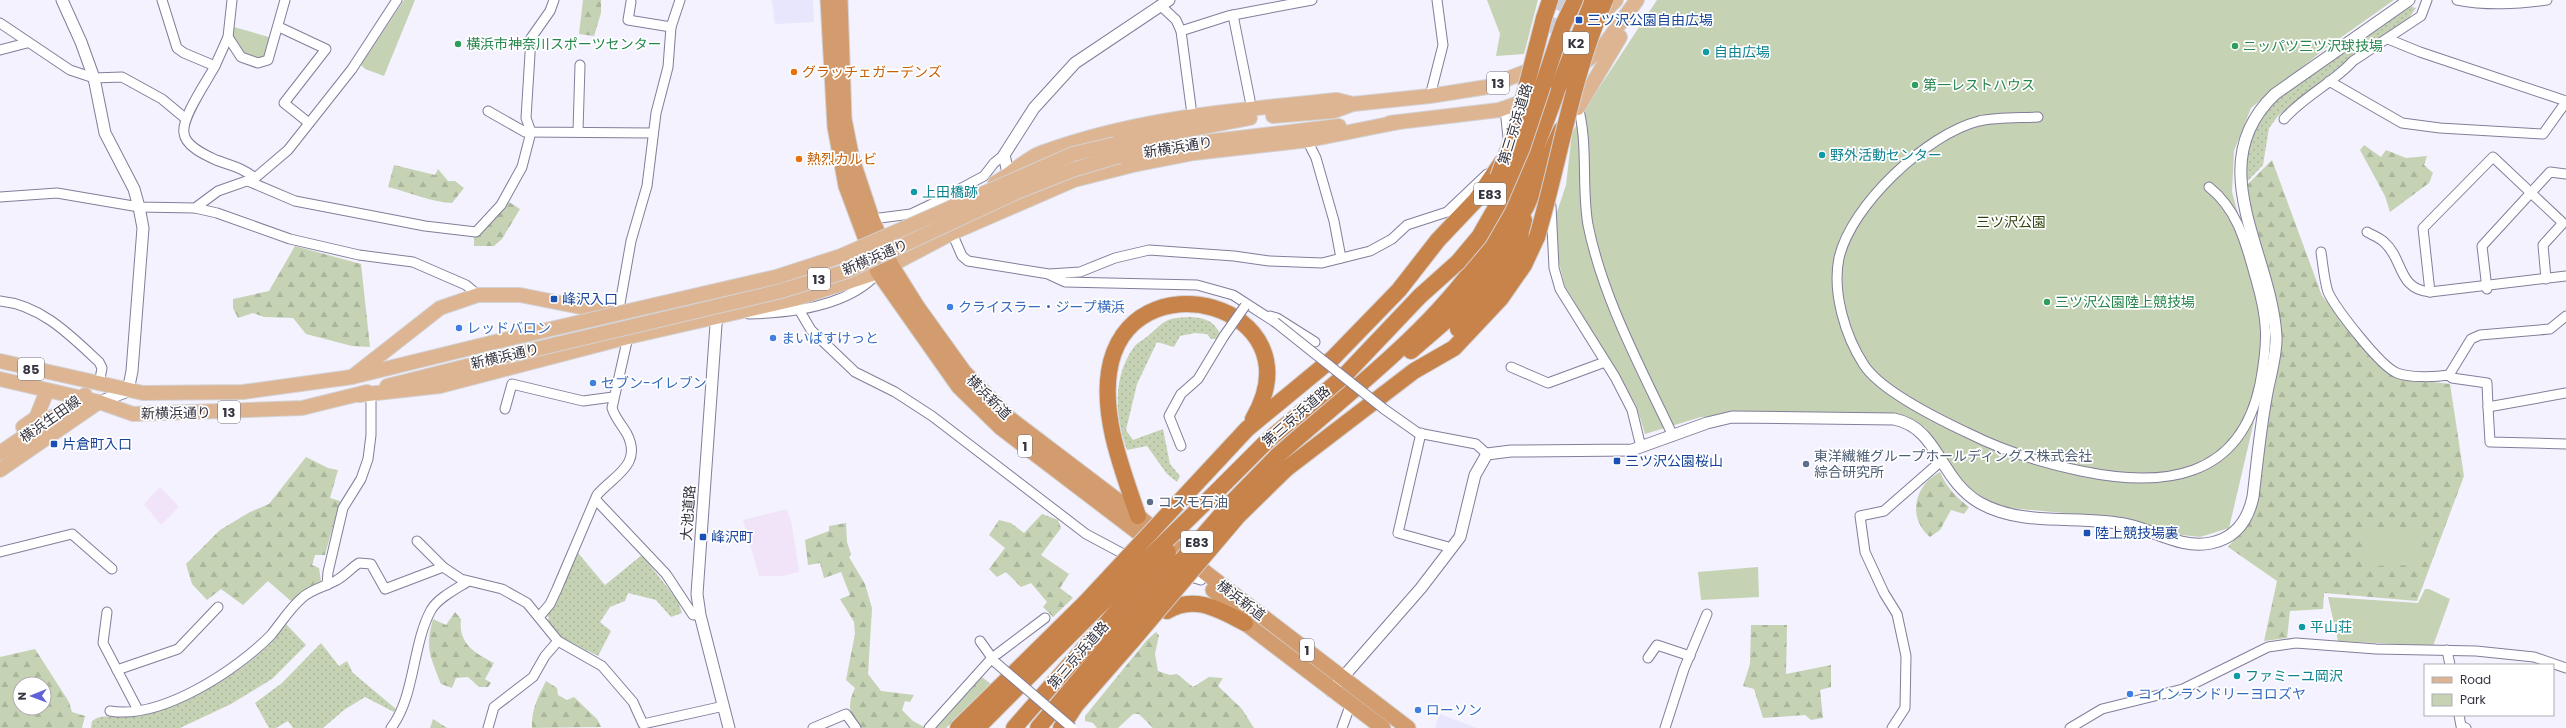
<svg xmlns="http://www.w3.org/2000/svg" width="2566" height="728" font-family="Poppins,'Noto Sans JP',sans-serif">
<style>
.built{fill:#e8e6fd}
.industrial{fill:#f1e4f8}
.grass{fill:url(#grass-dots)}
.forest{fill:url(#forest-firs);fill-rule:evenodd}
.park{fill:#c5d3b4}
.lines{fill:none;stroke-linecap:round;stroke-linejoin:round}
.motorway-tunnel{stroke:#cdccd8;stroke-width:16;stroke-dasharray:16 8;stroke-linecap:butt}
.minor-casing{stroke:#827e9a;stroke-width:11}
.tertiary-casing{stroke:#827e9a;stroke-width:13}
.primary-casing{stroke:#d3d2d5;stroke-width:16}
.trunk-casing{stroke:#d3d2d5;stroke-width:17}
.motorway-casing{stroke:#d3d2d5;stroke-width:18}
.minor{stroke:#fff;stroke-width:9}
.tertiary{stroke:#fff;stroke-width:11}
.primary{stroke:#ddb592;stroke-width:14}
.trunk{stroke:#d29c6e;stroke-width:15}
.motorway{stroke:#c7834a;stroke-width:16}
.minor-bridge-casing{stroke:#827e9a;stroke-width:11;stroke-linecap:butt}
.primary-bridge-casing{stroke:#d3d2d5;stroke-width:16;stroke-linecap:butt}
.motorway-bridge-casing{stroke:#d3d2d5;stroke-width:18;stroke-linecap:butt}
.minor-bridge{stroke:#fff;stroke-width:9}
.primary-bridge{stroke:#ddb592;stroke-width:14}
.motorway-bridge{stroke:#c7834a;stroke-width:16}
.transit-dot{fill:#1a4fb4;stroke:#fff;stroke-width:1.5}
.leisure-dot{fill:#2e9e5b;stroke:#fff;stroke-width:1.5}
.culture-dot{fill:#0f9aa8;stroke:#fff;stroke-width:1.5}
.food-dot{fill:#e8710a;stroke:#fff;stroke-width:1.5}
.shop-dot{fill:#3f7fe0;stroke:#fff;stroke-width:1.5}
.service-dot{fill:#5c6f8a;stroke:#fff;stroke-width:1.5}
.labels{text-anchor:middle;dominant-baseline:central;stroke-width:3.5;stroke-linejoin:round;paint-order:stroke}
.shield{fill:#fff;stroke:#727179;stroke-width:1}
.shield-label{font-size:13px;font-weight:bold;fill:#363440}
.transit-label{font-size:14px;fill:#164399;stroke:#fff;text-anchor:start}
.leisure-label{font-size:14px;fill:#27864d;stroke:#fff;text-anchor:start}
.culture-label{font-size:14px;fill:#0d838f;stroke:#fff;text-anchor:start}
.food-label{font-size:14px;fill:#c56008;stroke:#fff;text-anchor:start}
.street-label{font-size:14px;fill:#363440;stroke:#fff}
.park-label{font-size:14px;fill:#31440e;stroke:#fff}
.shop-label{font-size:14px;fill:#366cbe;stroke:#fff;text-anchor:start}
.service-label{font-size:14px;fill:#4e5e75;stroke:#fff;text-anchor:start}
</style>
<defs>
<pattern id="grass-dots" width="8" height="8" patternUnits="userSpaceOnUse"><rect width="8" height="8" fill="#c5d3b4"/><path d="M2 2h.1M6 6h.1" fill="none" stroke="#aab69c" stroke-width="1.8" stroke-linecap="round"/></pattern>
<pattern id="forest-firs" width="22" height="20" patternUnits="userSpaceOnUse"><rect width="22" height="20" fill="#c5d3b4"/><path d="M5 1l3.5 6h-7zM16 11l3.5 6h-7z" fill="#aab69c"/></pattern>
</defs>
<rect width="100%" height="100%" fill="#f3f2fe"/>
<g class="built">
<path d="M772,0H813L814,22L775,24Z"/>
<path d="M1440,714L1477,728H1435Z"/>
</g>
<g class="industrial">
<path d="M160,487L179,507L161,525L144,504Z"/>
<path d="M787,509L792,525L799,572L783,576H759L743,520Z"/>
</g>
<g class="grass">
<path d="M2409,6L2416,8L2405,24L2352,56L2278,116L2269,128L2263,165L2243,186C2245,170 2244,149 2249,134C2262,98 2334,58 2367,39L2369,32Z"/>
<path d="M1190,317C1205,318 1213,320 1220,334L1217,339H1211L1207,334L1195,333L1180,336L1174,347L1157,342L1137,384L1126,430L1133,440L1163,429L1170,464L1180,476L1177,482L1167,474L1147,446L1127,450C1115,417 1112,377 1134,347C1137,343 1143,340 1148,336C1166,320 1165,318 1190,317Z"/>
<path d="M578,553L605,585L642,555L678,601L682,613L671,617L656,600L628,593L625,601L610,607L600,622L611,631L598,656L559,637L547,624L549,617L545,616L552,608Z"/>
<path d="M286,624L306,645L272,679L231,704L180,728H91L92,721L97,718C111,714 126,719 142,715C191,703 258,666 286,624Z"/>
<path d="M321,643L339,666L347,661L353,673L396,709L394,712L365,697L344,710L323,728H293L288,721L276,728H269L255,703L282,683Z"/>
</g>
<g class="forest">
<path d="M583,0H601V13L594,36L579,34Z"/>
<path d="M2364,145L2381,157L2386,150L2406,158L2427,156L2424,165L2433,173L2429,183L2390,212L2385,196L2360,150Z"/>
<path d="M2272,160L2322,296L2381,362L2399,378L2450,384L2464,476L2417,601L2324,593L2323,609L2290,611L2287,638L2264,641L2277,581L2228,547L2254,516L2280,336L2243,189Z"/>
<path d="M394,165L435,175L438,169L448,181H455L464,188L452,203C430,202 409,192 388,187Z"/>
<path d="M509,202L520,209L502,239L494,246H474V235H480Z"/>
<path d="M295,246L361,264L370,347L352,346L306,334L293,318L264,317L253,313L238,318L233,308V299L269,291Z"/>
<path d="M306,457L328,468L338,470L330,498L340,501L325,555H315L312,565L319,568L321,581L317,587L292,602L268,581L243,605L221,589L207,600L192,584L186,564L220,530L250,512L269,504Z"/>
<path d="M1940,472C1947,488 1956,497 1969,507L1964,514L1951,510L1940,530L1930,537C1907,518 1914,485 1940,472Z"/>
<path d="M1042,514L1058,520L1061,528L1041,555L1069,574L1060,588L1073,598L1053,617L1043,607L1047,602L1031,583L1021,587L1006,572L997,577L989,569L1005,548L989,535L999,520L1011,523L1024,533Z"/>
<path d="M846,523L847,542L851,554L849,557L865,584L872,608L868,674L881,691L914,695L910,702L905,701L902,710L913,721L926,728H859C849,713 847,705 855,688L846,680L855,634L854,622L840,599L850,595L841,572L824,578L820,563L808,565L805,540L829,531V526Z"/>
<path d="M455,612L461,619C458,644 475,653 494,663L485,679L491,683L488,687H479L468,677L456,678L452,688L441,684C430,656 425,648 433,619L446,625Z"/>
<path d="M1751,625H1787L1786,674L1831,665V687L1820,690L1823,718L1811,720L1805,715L1763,718L1754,689L1743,686L1750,664Z"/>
<path d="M1156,632L1159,635L1155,654L1158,671L1170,675L1177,674L1193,687L1209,677L1223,678L1218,686L1242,709L1254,728H1153L1139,714H1133L1118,728H1097L1093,723L1085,721V716L1147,640Z"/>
<path d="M35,649L69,702L72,712L85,716L82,728H0V657ZM20,684H44V708H20Z"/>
<path d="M982,677L991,684L946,728H935Z"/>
<path d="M546,681L557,688L558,695L567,700L574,697L597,719L601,727L532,728C531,710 538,697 546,681Z"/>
<path d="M433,719L447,728H430Z"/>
</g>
<g class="park">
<path d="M404,0H415L384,76L365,69L361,65Z"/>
<path d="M1487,0H1538L1524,54L1496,56L1500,34Z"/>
<path d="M1657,0H2394L2326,48L2251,108L2234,151L2232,192L2268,323L2259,400L2229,528L2200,537L2173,534L2126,519L1999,507L1966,487L1926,428L1893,413L1701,417L1645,434L1636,405L1565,286L1559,263L1556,215L1566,185L1572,133L1589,103Z"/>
<path d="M234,27L272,38L266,56L258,59L246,55L233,36Z"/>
<path d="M2363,529L2425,532L2416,565L2366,566Z"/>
<path d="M1758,567L1759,597L1701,600L1698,572Z"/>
<path d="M2425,589H2429L2450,599L2433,646L2338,641L2328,597L2418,603Z"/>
</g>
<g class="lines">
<path class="motorway-tunnel" d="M1553,34L1565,0"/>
<g class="minor-casing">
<g id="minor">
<path d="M162,0L177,48L184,53L215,66L228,37L232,0"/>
<path d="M2457,0C2488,6 2516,4 2547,0"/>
<path d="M631,2L628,20L671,27"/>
<path d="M1160,5L1176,20L1181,31L1191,107"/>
<path d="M1233,15L1250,100"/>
<path d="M0,23L70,70L94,78L122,77L162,99L186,119"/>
<path d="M279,27L326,49L284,103L309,123"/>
<path d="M1181,31L1228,16L1312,0"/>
<path d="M228,37L241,57L258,63L268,60L285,0"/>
<path d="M2388,39L2420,52L2566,101"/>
<path d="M0,50L27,43"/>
<path d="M215,66C207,81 181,118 184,133C185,146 205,155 216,160C232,166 241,167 255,178"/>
<path d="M2329,81L2402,123L2440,128L2543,134L2566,102"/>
<path d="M1430,96L1443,45L1437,0"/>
<path d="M1577,103C1589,142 1581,185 1588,225C1603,299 1641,368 1673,436"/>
<path d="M1505,109L1508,138"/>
<path d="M488,111L525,132L652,133"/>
<path d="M2038,117C2019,118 1998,117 1979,121C1927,134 1851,205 1839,258C1832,292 1845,336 1864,365C1881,391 1940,420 1970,434C2004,451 2043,463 2081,471C2163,488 2240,480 2260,384C2268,341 2268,322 2256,280C2246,245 2239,211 2209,187"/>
<path d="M2284,119C2304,96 2333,83 2353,61L2421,16L2427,0"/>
<path d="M578,131L580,65"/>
<path d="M1307,140L1316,158L1334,221L1341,258"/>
<path d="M248,181L295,201L425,226L476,232L501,205L522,167L531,132L526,118L531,38L550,11L554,0"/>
<path d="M0,197L57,193L139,207L195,208L218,191L255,178L288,150L352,69L397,0"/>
<path d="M1551,206L1554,268L1560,289L1615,377L1632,410L1641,447"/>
<path d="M195,208L217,213L290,239L359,255L413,262L466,285L478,295"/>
<path d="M872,219L911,214L934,203L984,176L994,163L1004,155"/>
<path d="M2367,232C2372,235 2380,238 2384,242C2404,259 2397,289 2430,292L2566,276"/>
<path d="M952,233L962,256L968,261L1049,274L1080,272L1115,258L1149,250L1234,256L1269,261L1322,263L1370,251L1392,239L1407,225L1447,212L1487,174"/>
<path d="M2321,252C2323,265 2324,280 2328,292C2336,309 2380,366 2397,373C2409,378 2436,377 2449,375L2452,378L2487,383L2488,407L2566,393"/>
<path d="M1050,275L1065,282L1197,285L1233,295L1275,322"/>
<path d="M2487,289L2482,246L2550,172L2566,174"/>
<path d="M2430,292L2423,228L2493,157L2563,223L2543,245L2546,279"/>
<path d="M791,296L811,330L855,372L895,392L932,416L1086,534L1131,558"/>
<path d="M0,301C41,305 70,335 99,362L102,368L99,384"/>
<path d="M749,314C790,313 846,307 876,275"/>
<path d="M1270,316L1277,318L1315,342"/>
<path d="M1511,367L1548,383L1605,362"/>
<path d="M2449,375L2471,339L2480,335L2550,329L2566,316"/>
<path d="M2488,407L2490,442L2566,444"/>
<path d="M505,409L512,384L583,401L613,397"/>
<path d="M1384,409L1418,433L1476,444L1487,454"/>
<path d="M1421,433L1398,533L1452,548"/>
<path d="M1181,446L1169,416L1181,394L1198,379L1224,336"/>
<path d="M596,500L666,574L693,615H700"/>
<path d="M417,541L443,567L461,579L502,589L527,603L558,641L602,666L633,702L643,724L724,706"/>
<path d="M0,552L72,534L112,569"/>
<path d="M1184,575L1201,580"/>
<path d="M327,585L328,572L343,508L361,479L368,459L371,435V394"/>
<path d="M107,612L103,643L138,710"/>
<path d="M539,617L550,604L557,589L597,495C613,476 643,465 627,434C622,425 615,418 612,408L628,337L618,315L631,241L647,186L656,113L668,67L671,27L680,0"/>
<path d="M980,641L995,662"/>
<path d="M2447,650L2450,665"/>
<path d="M1648,658L1657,645L1690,656"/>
<path d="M117,670L178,649L218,607"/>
<path d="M110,711C161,720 237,670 271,635C281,623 290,608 302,598C311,589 327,586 337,580C346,575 351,568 359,563L371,564L385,589L443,567"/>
<path d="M2459,715L2461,726L2466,728"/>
<path d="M391,728C415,697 412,645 431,610C438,598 456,589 467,582"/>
<path d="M488,728L494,707L533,677L545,656L558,641"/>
<path d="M813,728L846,714L856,728"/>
<path d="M929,728L992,658L1045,618"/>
<path d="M1342,728L1350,706"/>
<path d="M1665,728L1684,669L1707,614"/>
<path d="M1892,728L1905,708L1906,656L1897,614L1884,593L1865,552L1860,516L1884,511L1940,462"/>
<path d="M2070,728L2102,709L2183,689L2268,647L2296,643L2376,649L2476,651L2534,657L2566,668"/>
</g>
</g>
<g class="tertiary-casing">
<g id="tertiary">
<path d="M62,0L81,42L94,78L105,133L134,189L139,207L143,228L132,371L128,391L99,402"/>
<path d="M1010,182L1004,155L1034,108L1075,63L1169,0"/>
<path d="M718,296L697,594L700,615L729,728"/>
<path d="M1331,691L1421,588L1460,537L1475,475L1487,454L1511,451L1632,450L1707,423L1732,417L1894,419C1939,428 1939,480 1980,503C2025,528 2080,514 2129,525C2156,531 2182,549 2211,543C2236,538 2248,520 2253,497C2257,464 2260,431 2266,398C2269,379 2277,355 2276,336C2271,251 2200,165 2275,94L2409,0"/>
</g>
</g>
<g class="primary-casing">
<g id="primary">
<path d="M1598,18L1616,0"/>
<path d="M1579,67L1602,48L1637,0"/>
<path d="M1578,108L1620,37"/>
<path d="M1273,116L1334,111L1353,104L1430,96L1487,87L1545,64L1579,37"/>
<path d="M1390,123L1499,110L1530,99"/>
<path d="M1205,142L1339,126"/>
<path d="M1115,144L1250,118"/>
<path d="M1119,156L1174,147"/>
<path d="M995,183C1011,175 1025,159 1041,153C1136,118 1236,110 1337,100L1353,104"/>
<path d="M0,361L143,393L243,392L352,377L499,341"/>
<path d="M352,377L440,308L478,295H520L616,314"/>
<path d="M0,379L99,402L133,414L302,408L367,392"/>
<path d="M387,386L503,357"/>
<path d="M359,395L440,386L628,337L795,299L878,272L952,233L1074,180L1133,165L1194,153L1309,140L1399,122"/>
<path d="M23,427L36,418L47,391"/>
<path d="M0,453L85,395"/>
<path d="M0,470L99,402"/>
</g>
</g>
<g class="trunk-casing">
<g id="trunk">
<path d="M828,0L835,127L846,186L878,272L959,387L1000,427L1156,546"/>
<path d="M840,0L844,119L852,159L872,219L891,265L918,308L964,372L1009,418L1138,516L1206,573L1408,728"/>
<path d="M1213,590L1226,601L1245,623L1383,728"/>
</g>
</g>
<g class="motorway-casing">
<g id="motorway">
<path d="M1544,18L1550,0"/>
<path d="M1563,25L1575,0"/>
<path d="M1458,329C1486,302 1518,259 1524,220"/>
<path d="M1411,351L1448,319L1478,285L1526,207L1561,130"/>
<path d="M1247,429L1332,359L1399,290L1438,240L1476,200L1502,162"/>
<path d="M1276,457C1346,394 1425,337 1480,259C1516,207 1537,145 1559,86"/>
<path d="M1286,469L1414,371L1454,348L1501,298L1524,265L1537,237"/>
<path d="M1216,492L1265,443L1344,376L1420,296"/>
<path d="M1138,516C1123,471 1102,420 1109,372C1127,253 1320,304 1253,419"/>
<path d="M1167,611C1195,594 1219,610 1245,623"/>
<path d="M958,728L1086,602"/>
<path d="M977,728L1093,612"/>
<path d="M1014,728L1109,620"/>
<path d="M1038,728L1121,630"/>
<path d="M1061,728L1076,705L1132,641"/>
</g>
</g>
<use href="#minor" class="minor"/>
<use href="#tertiary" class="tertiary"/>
<use href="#primary" class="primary"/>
<use href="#trunk" class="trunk"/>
<use href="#motorway" class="motorway"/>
<g class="minor-bridge-casing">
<g id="minor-bridge">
<path d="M1275,322L1384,409"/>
<path d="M1224,336L1245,306"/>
<path d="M995,662L1072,728"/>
</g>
</g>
<g class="primary-bridge-casing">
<g id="primary-bridge">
<path d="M499,341L776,277L841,256L1073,154L1115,144"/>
<path d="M503,357L777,292L847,271L1019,191L1075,169L1119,156"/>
</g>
</g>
<g class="motorway-bridge-casing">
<g id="motorway-bridge">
<path d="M1559,86L1593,0"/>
<path d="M1498,177L1514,134L1544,18"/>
<path d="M1537,237C1560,159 1572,76 1605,0"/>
<path d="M1420,296L1458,262L1479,237L1498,204L1522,148L1563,25"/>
<path d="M1086,602L1247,429"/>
<path d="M1093,612L1216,492"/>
<path d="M1109,620L1168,552"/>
<path d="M1121,630L1233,501L1276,457"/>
<path d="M1132,641L1238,516L1286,469"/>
</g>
</g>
<use href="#minor-bridge" class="minor-bridge"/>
<use href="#primary-bridge" class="primary-bridge"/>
<use href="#motorway-bridge" class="motorway-bridge"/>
</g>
<g class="transit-dot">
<rect x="1575" y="16" width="8" height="8" rx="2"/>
<rect x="550" y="295" width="8" height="8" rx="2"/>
<rect x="50" y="440" width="8" height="8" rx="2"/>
<rect x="1613" y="457" width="8" height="8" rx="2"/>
<rect x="2083" y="529" width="8" height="8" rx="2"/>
<rect x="699" y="533" width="8" height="8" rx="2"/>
</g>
<g class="leisure-dot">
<circle cx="458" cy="44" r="4"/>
<circle cx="2235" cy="46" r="4"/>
<circle cx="1915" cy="85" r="4"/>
<circle cx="2047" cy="302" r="4"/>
</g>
<g class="culture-dot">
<circle cx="1706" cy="52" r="4"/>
<circle cx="1822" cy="155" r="4"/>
<circle cx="914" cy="192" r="4"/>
<circle cx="2302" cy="627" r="4"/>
<circle cx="2237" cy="676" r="4"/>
</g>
<g class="food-dot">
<circle cx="794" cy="72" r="4"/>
<circle cx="799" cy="159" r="4"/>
</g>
<g class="shop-dot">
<circle cx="950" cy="307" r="4"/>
<circle cx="459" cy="328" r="4"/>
<circle cx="773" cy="338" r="4"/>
<circle cx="593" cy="383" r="4"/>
<circle cx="2130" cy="694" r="4"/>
<circle cx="1418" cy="710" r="4"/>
</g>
<g class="service-dot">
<circle cx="1806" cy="464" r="4"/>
<circle cx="1150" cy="502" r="4"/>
</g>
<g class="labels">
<g class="shield">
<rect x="1563" y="32" width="26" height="22" rx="3"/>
<rect x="1487" y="72" width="22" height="22" rx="3"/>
<rect x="1474" y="183" width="32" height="22" rx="3"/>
<rect x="808" y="268" width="22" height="22" rx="3"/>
<rect x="18" y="358" width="26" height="22" rx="3"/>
<rect x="218" y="401" width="22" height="22" rx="3"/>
<rect x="1018" y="435" width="14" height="22" rx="3"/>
<rect x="1181" y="531" width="32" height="22" rx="3"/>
<rect x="1300" y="639" width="14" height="22" rx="3"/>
</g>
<g class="shield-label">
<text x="1576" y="43">K2</text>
<text x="1498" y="83">13</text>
<text x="1490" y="194">E83</text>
<text x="819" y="279">13</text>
<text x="31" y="369">85</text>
<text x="229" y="412">13</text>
<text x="1025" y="446">1</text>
<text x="1197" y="542">E83</text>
<text x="1307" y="650">1</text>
</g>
<g class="transit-label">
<text x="1587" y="20">三ツ沢公園自由広場</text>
<text x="562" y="299">峰沢入口</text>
<text x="62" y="444">片倉町入口</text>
<text x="1625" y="461">三ツ沢公園桜山</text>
<text x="2095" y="533">陸上競技場裏</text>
<text x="711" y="537">峰沢町</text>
</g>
<g class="leisure-label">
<text x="466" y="44">横浜市神奈川スポーツセンター</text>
<text x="2243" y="46">ニッパツ三ツ沢球技場</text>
<text x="1923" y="85">第一レストハウス</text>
<text x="2055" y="302">三ツ沢公園陸上競技場</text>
</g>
<g class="culture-label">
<text x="1714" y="52">自由広場</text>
<text x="1830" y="155">野外活動センター</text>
<text x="922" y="192">上田橋跡</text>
<text x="2310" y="627">平山荘</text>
<text x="2245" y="676">ファミーユ岡沢</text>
</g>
<g class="food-label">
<text x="802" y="72">グラッチェガーデンズ</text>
<text x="807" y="159">熱烈カルビ</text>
</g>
<g class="street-label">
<text transform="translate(1515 124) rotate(-73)">第三京浜道路</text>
<text transform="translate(1178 147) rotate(-9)">新横浜通り</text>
<text transform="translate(875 257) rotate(-23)">新横浜通り</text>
<text transform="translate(505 356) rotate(-13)">新横浜通り</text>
<text transform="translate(989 397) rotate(45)">横浜新道</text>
<text transform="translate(176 413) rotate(-1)">新横浜通り</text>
<text transform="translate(1296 416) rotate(-41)">第三京浜道路</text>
<text transform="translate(50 419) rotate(-35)">横浜生田線</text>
<text transform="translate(688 513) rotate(-86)">大池道路</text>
<text transform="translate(1241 600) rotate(37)">横浜新道</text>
<text transform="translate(1078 655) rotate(-49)">第三京浜道路</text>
</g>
<g class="park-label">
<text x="2011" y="222">三ツ沢公園</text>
</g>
<g class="shop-label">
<text x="958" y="307">クライスラー・ジープ横浜</text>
<text x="467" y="328">レッドバロン</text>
<text x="781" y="338">まいばすけっと</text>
<text x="601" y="383">セブン-イレブン</text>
<text x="2138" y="694">コインランドリーヨロズヤ</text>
<text x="1426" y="710">ローソン</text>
</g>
<g class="service-label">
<text x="1814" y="456">東洋繊維グループホールディングス株式会社<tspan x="1814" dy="16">綜合研究所</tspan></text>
<text x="1158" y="502">コスモ石油</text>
</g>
</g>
<rect x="2424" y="664" width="130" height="52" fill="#ffffff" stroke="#afaeb3"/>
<rect x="2432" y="677" width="20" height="6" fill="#ddb592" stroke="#afaeb3"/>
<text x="2460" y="684" font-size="12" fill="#363440">Road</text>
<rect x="2432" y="694" width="20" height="12" fill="#c5d3b4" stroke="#afaeb3"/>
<text x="2460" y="704" font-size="12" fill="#363440">Park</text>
<g transform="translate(32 696) rotate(269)"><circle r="19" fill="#ffffff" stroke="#afaeb3"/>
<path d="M0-3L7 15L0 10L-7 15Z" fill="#6260d9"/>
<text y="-6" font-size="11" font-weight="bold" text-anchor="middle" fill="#363440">N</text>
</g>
</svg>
